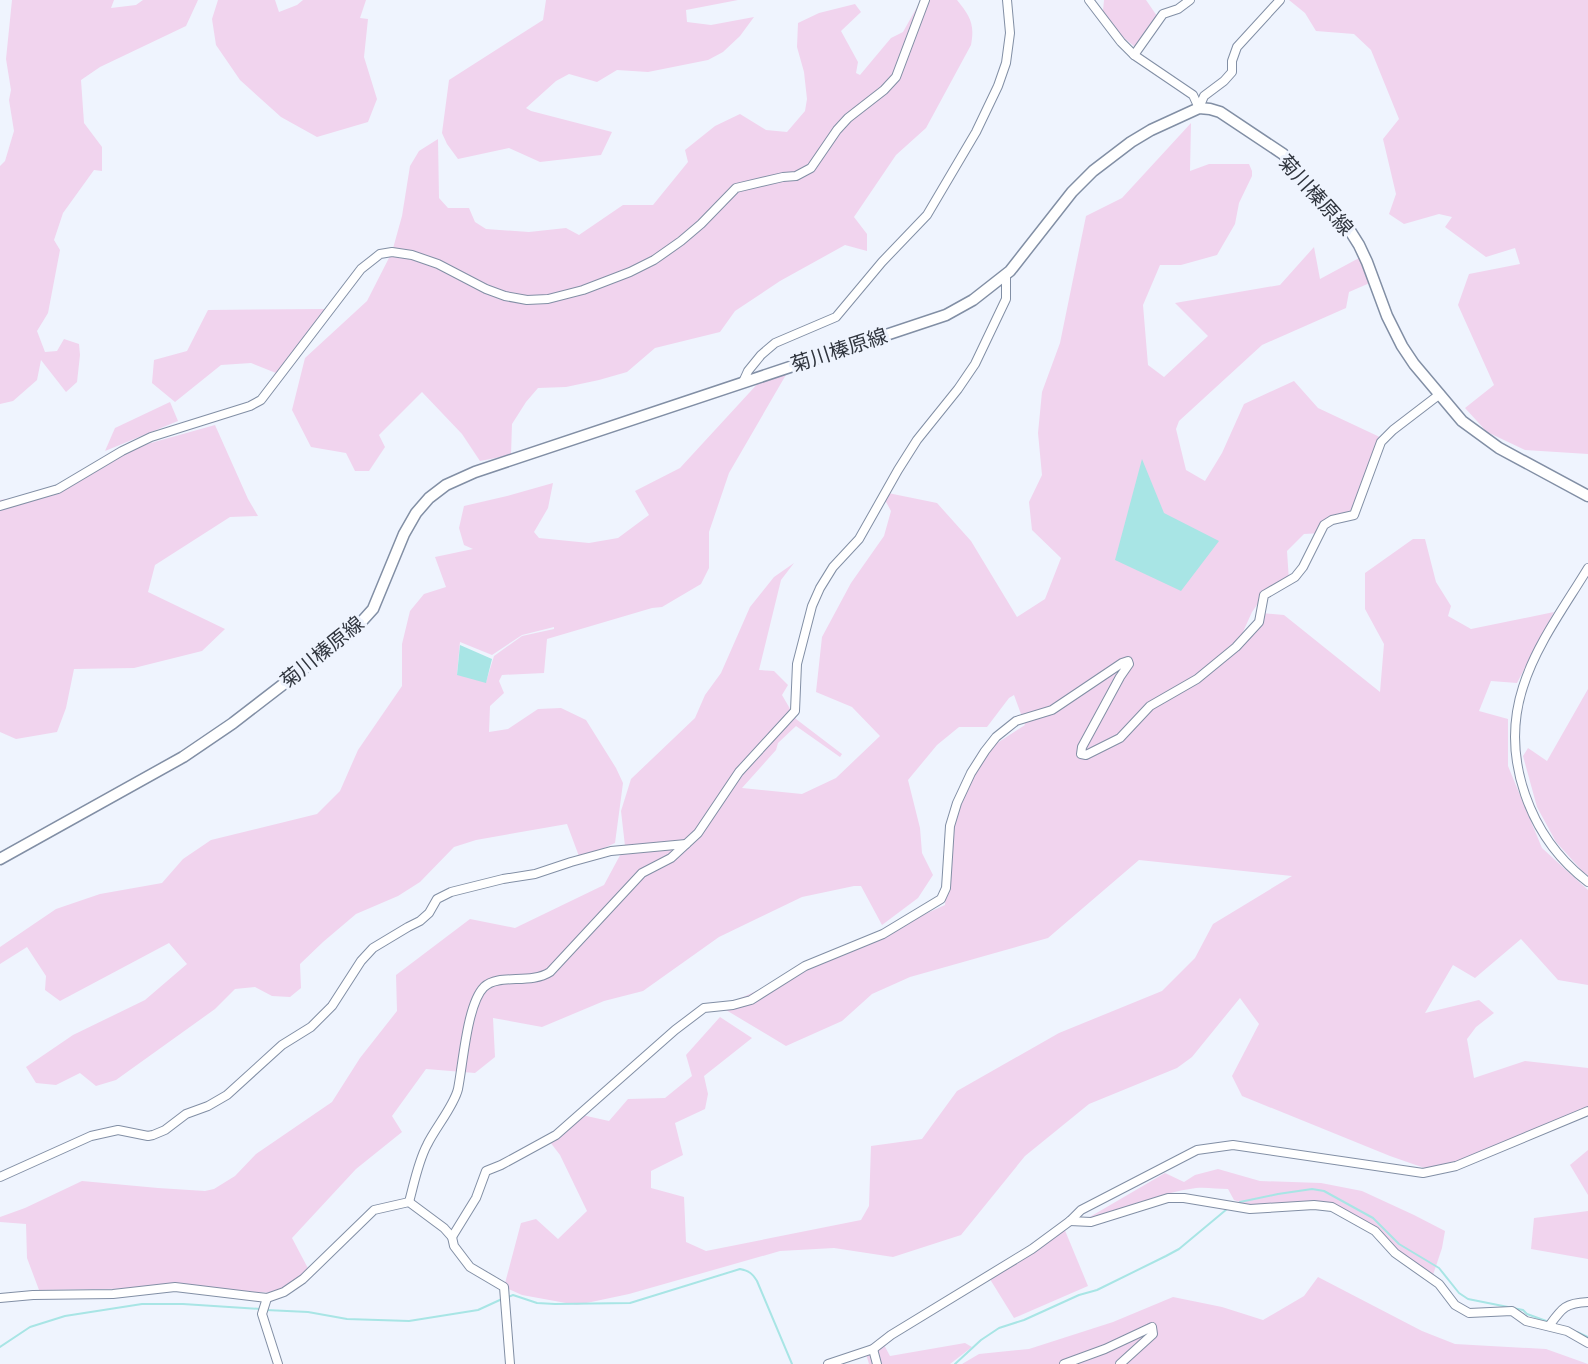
<svg xmlns="http://www.w3.org/2000/svg" width="1588" height="1364" font-family="'Space Grotesk','Noto Sans JP',sans-serif">
<style>
.green{fill:#f1d4ee;fill-rule:evenodd}
.water{fill:#a8e5e5}
.lines{fill:none;stroke-linecap:round;stroke-linejoin:round}
.stream{stroke:#a8e5e5;stroke-width:2}
.minor-casing{stroke:#828fa5;stroke-width:10}
.major-casing{stroke:#828fa5;stroke-width:13}
.minor{stroke:#fff;stroke-width:8}
.major{stroke:#fff;stroke-width:10}
.labels{text-anchor:middle;dominant-baseline:central;stroke-width:6;stroke-linejoin:round;paint-order:stroke}
.street-label{font-size:20px;fill:#30353e;stroke:#eff4fe}
</style>
<rect width="100%" height="100%" fill="#eff4fe"/>
<g class="green">
<path d="M12,0H114L111,8L136,5L143,0H198L186,26L100,67L81,80L84,123L102,147V171L94,170L63,213L54,240L60,250L48,313L37,331L45,352L57,351L64,339L79,344L80,355L77,382L66,392L41,360L37,380L13,401L0,404V166L5,161L14,131L9,100L11,90L6,59Z"/>
<path d="M218,0H275L279,12L297,5L303,0H366L360,18L368,19L364,57L377,99L368,122L317,137L281,117L240,80L216,45L212,19Z"/>
<path d="M546,0H738L686,10L687,22L711,25L754,17L740,36L723,52L708,60L648,72L617,70L597,82L569,74L556,81L526,108L531,111L612,132L601,155L540,162L509,148L458,159L447,144L442,133L449,80L543,20Z"/>
<path d="M921,0H957C970,16 975,24 971,45L926,128L896,155L854,217L867,234V251L845,245L780,281L735,311L720,332L655,348L627,372L599,380L566,387L538,388L526,402L512,424L511,455L480,461L462,434L422,392L379,435L385,447L369,471H355L346,453L311,447L292,410L305,358L367,301L392,252L402,216L410,166L419,151L438,139L439,198L448,208H469L475,222L486,229L529,232L566,228L579,235L623,205H653L688,162L685,150L715,126L740,114L766,130L787,132L805,111L807,99L804,72L797,47L798,23L819,13L855,4L861,12L841,31L858,62L856,73L860,75L891,38L903,32Z"/>
<path d="M1104,0H1146L1157,16L1135,47L1123,37L1103,11Z"/>
<path d="M1289,0H1588V454L1525,450L1487,432L1465,408L1494,385L1458,305L1469,274L1520,264L1515,248L1486,257L1445,227L1452,217L1439,214L1404,224L1389,214L1396,194L1383,139L1399,119L1371,50L1354,34L1316,31L1305,13Z"/>
<path d="M1191,123L1190,171L1209,164H1249L1252,171V176L1239,203L1235,224L1217,255L1181,265H1160L1143,305L1148,365L1164,377L1208,336L1175,303L1280,285L1314,247L1320,279L1359,258L1372,282L1349,292L1346,308L1262,345L1179,421L1176,429L1186,470L1205,481L1222,453L1244,404L1294,381L1318,408L1384,439L1354,515L1332,520L1323,533L1304,534L1287,551L1289,581L1264,595L1252,612L1238,643L1261,613L1284,615L1380,692L1384,644L1365,609V573L1413,539H1425L1436,582L1451,606L1448,616L1471,629L1554,612L1517,683L1491,681L1479,711L1508,719V766L1542,848L1588,890V985L1558,980L1521,939L1475,978L1453,965L1425,1013L1479,1000L1494,1013L1476,1027L1467,1039L1474,1078L1525,1061L1588,1068V1112L1530,1140L1433,1171L1390,1156L1242,1096L1232,1076L1259,1024L1240,998L1192,1057L1177,1068L1089,1104L1025,1156L961,1235L893,1257L834,1248L780,1251L629,1294L577,1305L522,1295L504,1287L521,1223L536,1219L558,1239L587,1211L560,1155L550,1142L582,1115L609,1121L628,1099L665,1098L692,1076L686,1055L720,1017L752,1038L704,1076L708,1094L705,1109L675,1123L683,1155L651,1171V1188L684,1197L686,1242L706,1251L861,1220L869,1206L871,1146L922,1139L957,1091L1059,1033L1162,991L1195,958L1213,924L1292,876L1139,860L1048,938L910,977L872,994L842,1021L786,1046L721,1007L945,905L950,829L965,785L991,747L1025,725L1014,695L1009,698L987,727H959L937,745L908,780L920,828L922,853L933,875L918,898L882,925L861,886H854L802,897L719,937L643,991L604,1001L542,1027L493,1018L495,1057L475,1073L426,1069L392,1116L402,1132L356,1169L292,1238L311,1274L276,1293L168,1288L39,1290L27,1258L26,1224L0,1222V1217L25,1208L82,1181L158,1188L205,1191L214,1189L235,1176L256,1154L332,1102L360,1058L397,1011L396,975L470,919L515,928L604,885L625,846L621,811L631,779L695,718L705,695L721,673L750,607L774,577L794,563L781,580L759,670L774,671L788,685L782,695L796,719L842,754L840,757L796,726L778,743L776,750L742,788L802,794L836,778L880,736L852,707L816,692L822,637L851,583L884,536L891,511L885,500L888,493L937,503L971,541L1017,617L1045,599L1061,558L1032,530L1029,502L1042,475L1038,433L1042,392L1060,343L1086,216L1122,198Z"/>
<path d="M325,309L276,373L251,363L221,365L175,402L152,383L154,360L187,351L208,310Z"/>
<path d="M787,373L729,473L709,532V568L701,584L662,607L652,608L547,639L544,673L502,675L499,681L504,693L490,706L489,732L508,729L538,709L561,708L586,720L616,768L623,783L615,843L580,859L567,824L476,840L454,847L420,882L398,896L356,914L323,942L300,964L301,988L290,997L272,996L255,987L235,989L215,1009L116,1080L96,1086L80,1073L56,1085L36,1083L26,1067L73,1035L145,1000L187,964L169,943L60,1001L45,990L46,976L27,947L0,964V947L56,909L100,894L162,883L183,859L211,840L317,814L340,791L358,750L402,686V644L410,611L424,594L446,587L435,557L473,549L464,545L459,528L464,506L507,496L553,483L548,508L534,532L539,538L589,543L618,538L649,515L635,491L680,468L761,380ZM554,627V629L522,636L494,656L486,682L457,674L460,642L492,655L522,635Z"/>
<path d="M170,402L178,421L105,451L115,428Z"/>
<path d="M215,425L248,499L258,516L230,517L155,565L148,592L225,629L202,651L134,668L74,669L66,708L57,732L16,739L0,732V500L63,490L122,451Z"/>
<path d="M1588,689V875L1584,873L1556,842L1537,807L1523,756L1528,748L1547,761Z"/>
<path d="M1588,1150V1195L1570,1165Z"/>
<path d="M1218,1169L1260,1181L1321,1183L1362,1191L1414,1215L1445,1231L1442,1248L1433,1275L1402,1258L1380,1234L1330,1204L1261,1209L1234,1200L1228,1189C1218,1189 1206,1187 1196,1188C1159,1193 1124,1209 1088,1218L1165,1173L1184,1182L1195,1175Z"/>
<path d="M1588,1211V1259L1531,1249L1534,1218Z"/>
<path d="M1064,1228L1088,1286L1014,1318L988,1276Z"/>
<path d="M1318,1277L1422,1331L1455,1344L1546,1349L1588,1364H962L979,1354L1029,1349L1113,1322L1173,1297L1222,1307L1263,1320L1304,1296Z"/>
<path d="M883,1343L890,1356L965,1343L972,1347L950,1364H869L866,1354Z"/>
</g>
<g class="water">
<path d="M1142,459L1164,513L1219,541L1181,591L1115,560Z"/>
<path d="M460,645L492,659L486,683L457,675Z"/>
</g>
<g class="lines">
<g class="stream">
<path d="M1240,1202L1278,1194L1312,1189L1324,1191L1373,1218L1399,1244L1439,1268L1459,1293L1468,1299L1523,1310L1527,1314L1549,1322"/>
<path d="M508,1297L513,1295L537,1303L555,1304L630,1303L740,1269C749,1271 752,1273 757,1281L792,1364"/>
<path d="M266,1310L308,1312L347,1319L409,1321L478,1310L502,1299"/>
<path d="M1577,1332L1588,1337"/>
<path d="M0,1347L30,1327L65,1316L142,1304H183L261,1309"/>
<path d="M955,1364L981,1340L999,1328L1024,1320L1079,1295L1097,1290L1166,1256L1179,1249L1227,1209"/>
</g>
<g class="minor-casing">
<g id="minor">
<path d="M1089,0L1121,42L1134,55L1193,95L1199,108"/>
<path d="M1134,55L1163,14L1178,9L1190,0"/>
<path d="M1199,108L1204,96L1224,81L1232,72V61L1237,47L1280,0"/>
<path d="M743,382L748,371L761,355L775,343L836,317L882,262L927,215L976,132L998,86L1006,63L1010,33L1007,0"/>
<path d="M0,506L58,489L122,451L151,437L250,406L261,400L361,269L380,254L392,252L412,255L438,264L486,289L505,296L527,300L548,299L583,290L630,272L654,260L681,241L701,224L736,188L783,177L796,176L811,168L837,130L848,118L884,90L896,77L925,0"/>
<path d="M1588,568C1565,606 1536,645 1523,687C1500,758 1530,838 1588,882"/>
<path d="M0,1177L91,1136L118,1130L148,1136L153,1135L165,1130L186,1114L208,1106L227,1095L282,1045L311,1027L332,1006L361,961L373,948L408,927L420,921L429,913L437,899L451,892L503,879L535,874L571,862L611,851L686,844"/>
<path d="M409,1202C414,1184 418,1162 427,1145C435,1128 454,1106 458,1089C463,1064 467,1004 484,987C499,973 530,985 550,972L642,873L671,858L698,833L739,772L795,711L797,664L812,606L820,588L833,567L859,539L898,470L917,440L958,389L975,364L1006,299V275"/>
<path d="M1070,1221L1091,1222L1168,1198H1184L1250,1209L1314,1205L1332,1207L1375,1231L1395,1253L1439,1284L1455,1305L1469,1313L1512,1311L1526,1321L1567,1331L1588,1343"/>
<path d="M452,1237L476,1198L486,1171L501,1165L556,1135L675,1030L704,1008L733,1005L751,1000L805,966L883,934L941,899L946,888L950,826L957,803L971,773L985,751L996,737L1016,721L1052,710L1122,663L1128,661L1129,664L1120,677L1082,747L1081,754L1086,755L1120,738L1150,706L1197,679L1236,647L1259,622L1264,595L1295,577L1303,567L1324,525L1332,520L1354,515L1381,442L1393,430L1440,394"/>
<path d="M0,1298L33,1295L113,1294L175,1287L267,1298L284,1292L303,1279L374,1210L409,1202L444,1228L452,1237L454,1246L470,1267L504,1287L510,1364"/>
<path d="M267,1298L262,1314L278,1364"/>
<path d="M1549,1326C1562,1308 1565,1303 1588,1302"/>
<path d="M873,1349L877,1364"/>
<path d="M828,1364L873,1349L891,1335L1032,1249L1070,1221L1081,1210L1197,1150L1233,1145L1423,1173L1456,1166L1588,1111"/>
<path d="M1064,1364L1105,1349L1152,1327L1153,1334L1120,1364"/>
</g>
</g>
<g class="major-casing">
<path id="major" d="M0,859L183,757L233,723L355,629L373,609L404,534L416,513L429,498L446,485L475,472L946,315L973,300L1010,271L1072,192L1093,171L1131,142L1151,130L1199,108L1210,109L1220,112L1283,154L1342,218L1359,245L1367,262L1387,316L1402,346L1414,364L1462,421L1499,448L1588,496"/>
</g>
<use href="#minor" class="minor"/>
<use href="#major" class="major"/>
</g>
<g class="labels">
<g class="street-label">
<text transform="translate(1316 195) rotate(48)">菊川榛原線</text>
<text transform="translate(839 350) rotate(-18)">菊川榛原線</text>
<text transform="translate(322 652) rotate(-39)">菊川榛原線</text>
</g>
</g>
</svg>
